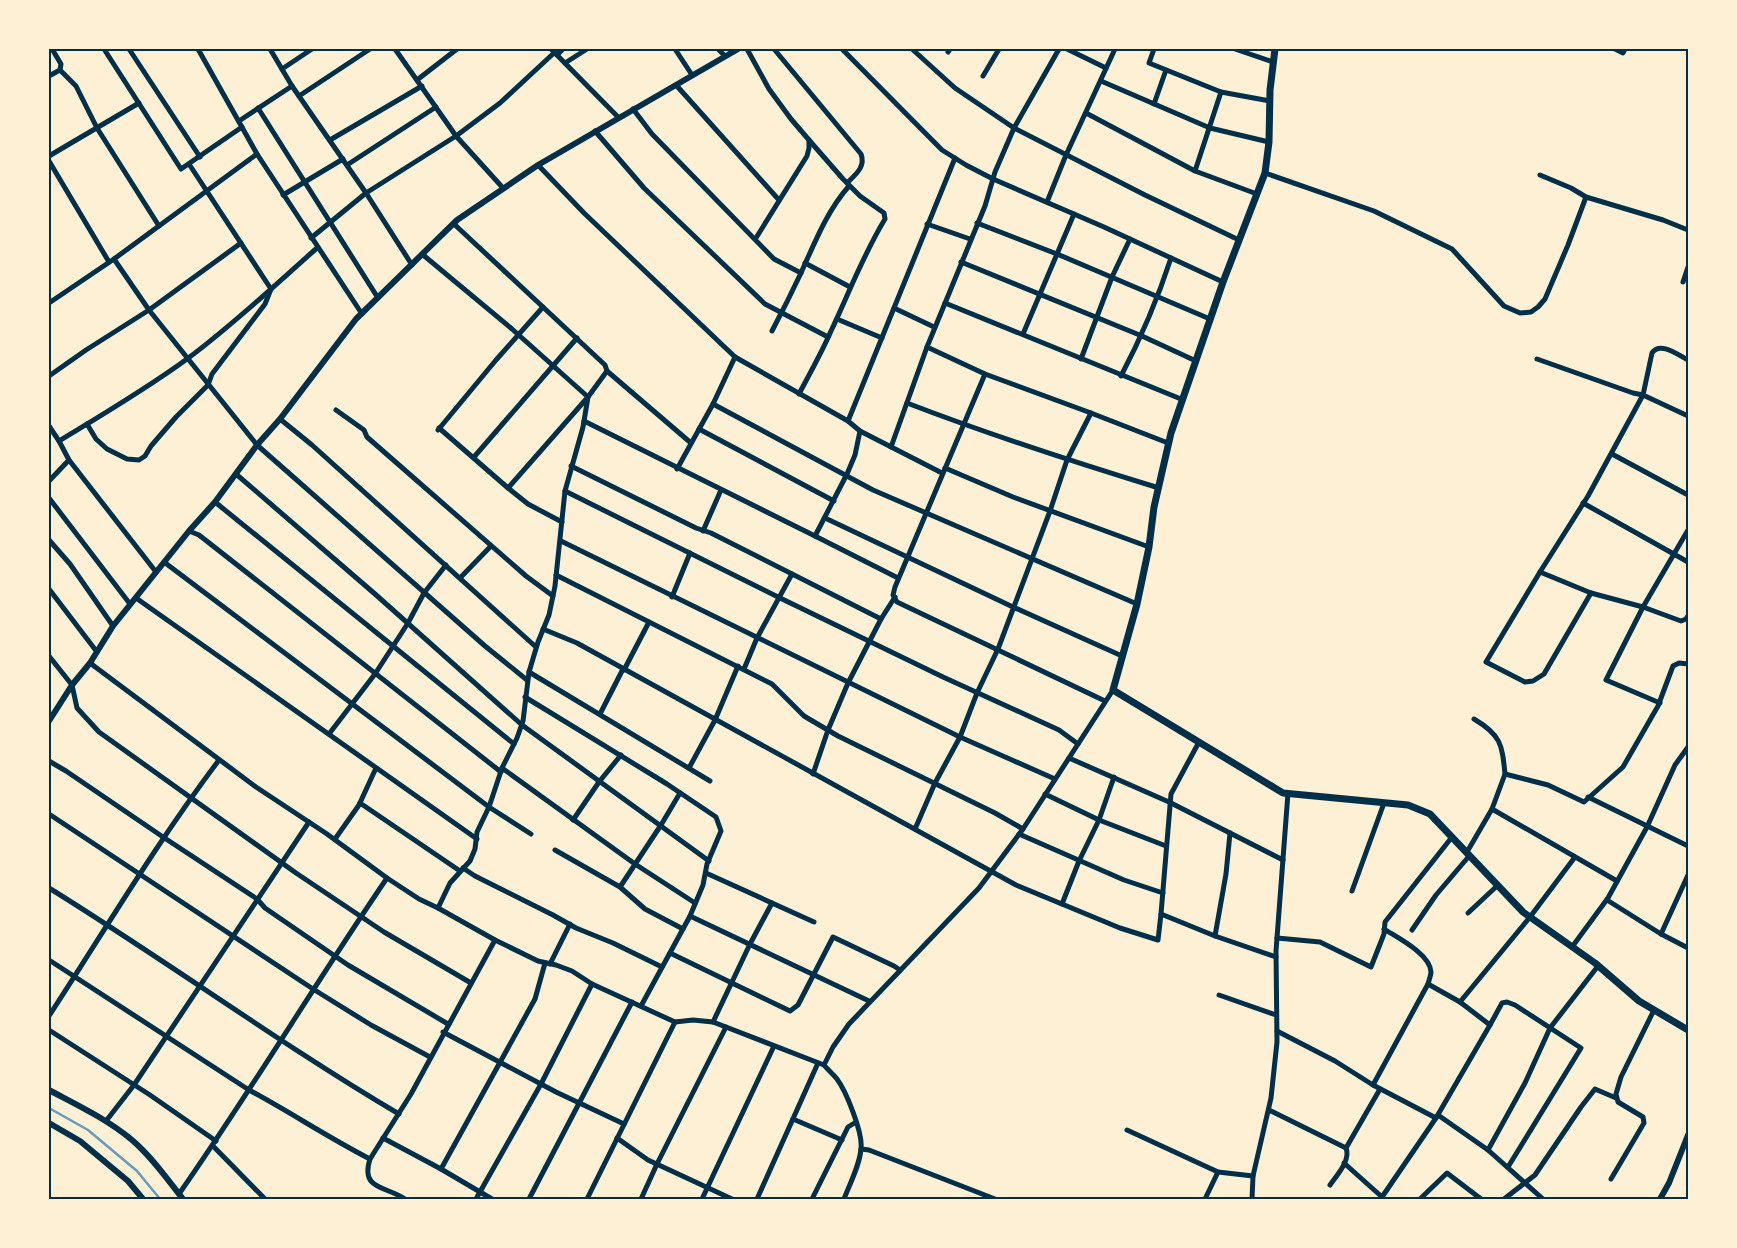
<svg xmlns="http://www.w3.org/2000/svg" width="1737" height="1248" font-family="Commissioner,sans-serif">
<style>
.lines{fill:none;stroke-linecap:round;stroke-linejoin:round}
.stream{stroke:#669bbc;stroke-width:2.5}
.minor{stroke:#003049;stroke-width:5}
.tertiary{stroke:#003049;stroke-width:6}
.secondary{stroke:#003049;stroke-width:7}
.neatline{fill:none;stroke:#003049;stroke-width:2}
</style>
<rect width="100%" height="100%" fill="#fdf0d5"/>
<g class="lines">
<path class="stream" d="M49,1108L88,1130L137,1171L160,1199"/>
<g class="minor">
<path d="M104,49L181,169L242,127"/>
<path d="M129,49L200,157"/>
<path d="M198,49L257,154L362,314"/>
<path d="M270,49L292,86L366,193L412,265"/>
<path d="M395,49L456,136L503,188"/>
<path d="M551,49L619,118"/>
<path d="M675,49L692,75"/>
<path d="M718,49L725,56"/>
<path d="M747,49L769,89L791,119L809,140V148L807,156L756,238"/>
<path d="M774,49L861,154C866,167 855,175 847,183"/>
<path d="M842,49L942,150L966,165L993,179L1104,227L1223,282"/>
<path d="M912,49L955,88L1014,128L1145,195L1239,240"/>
<path d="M1059,49L1014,128L995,172L985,206L927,347L985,374L1091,413L1168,443"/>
<path d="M1067,49L1106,68"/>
<path d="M1154,49L1149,63L1221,92L1270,101"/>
<path d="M1235,49L1273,62"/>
<path d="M1615,49L1623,53L1625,49"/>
<path d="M948,52L950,49"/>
<path d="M557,55L563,49"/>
<path d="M565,63L587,49"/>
<path d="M282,69L312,49"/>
<path d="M60,70L76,86L97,128L159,226"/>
<path d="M49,76L60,70L61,64L52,49"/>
<path d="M983,76L999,49"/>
<path d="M417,80L457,49"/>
<path d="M1101,81L1210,128L1269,142"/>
<path d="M676,85L779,200"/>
<path d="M299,96L370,49"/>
<path d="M1154,104L1166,70"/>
<path d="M258,108L378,298"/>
<path d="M633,109L652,134L774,259L801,273"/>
<path d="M1086,113L1195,171L1257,194"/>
<path d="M239,121L292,86"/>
<path d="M595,131L644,188L765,304L828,337"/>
<path d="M330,140L422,86"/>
<path d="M49,156L139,103"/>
<path d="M49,161L109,262"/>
<path d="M347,165L436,107"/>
<path d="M538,165L584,213L735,357L848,421L860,431L942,473"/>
<path d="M1195,171L1221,92"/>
<path d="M1265,173L1374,211L1452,249L1504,306L1520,313L1531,312L1538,307L1545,299L1568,245L1586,197"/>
<path d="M1540,175L1571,188L1586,197L1663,220L1688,230"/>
<path d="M283,195L343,159"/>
<path d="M1047,202L1066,155L1115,49"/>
<path d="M977,223L1057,254L1210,319"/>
<path d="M454,224L605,365L607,371L691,443"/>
<path d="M927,224L970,239"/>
<path d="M311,238L366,193L456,136L500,103L555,52"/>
<path d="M422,254L512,329L588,397L508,488"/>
<path d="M114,259L257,154"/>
<path d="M961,262L1142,336L1196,361"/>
<path d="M805,263L850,287"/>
<path d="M1683,282L1688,267"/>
<path d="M49,303L114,259L149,310L257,445L485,646L527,680"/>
<path d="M945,303L1181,399"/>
<path d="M894,308L934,327"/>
<path d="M837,319L882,338"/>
<path d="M772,331C782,312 792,292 801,273C815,242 827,211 849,186"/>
<path d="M1023,334L1074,214"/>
<path d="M1081,359L1112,277L1130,239"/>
<path d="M1537,359L1633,393L1643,395L1688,416"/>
<path d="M1688,360C1678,355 1660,341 1652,353L1643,395L1588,496L1540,572L1591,593L1643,607L1681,621L1686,619L1688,616"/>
<path d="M985,374L895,587L893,595L897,602L1105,701"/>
<path d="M49,376L86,350L149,310L241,243"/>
<path d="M1121,376C1142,336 1157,301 1171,258"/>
<path d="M799,394C810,373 822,352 831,331C849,293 863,255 885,219L884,213L860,196L843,179L809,140"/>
<path d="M907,403C990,435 1074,462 1159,488"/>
<path d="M713,404L873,490L1137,604"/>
<path d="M336,410L364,430L367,437L526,576L553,596"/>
<path d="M280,419L312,445L536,647"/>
<path d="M584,421L815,536"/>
<path d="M848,421L955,158"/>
<path d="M87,424L96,439L107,449L127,459L139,460L145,456L151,446L176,417L208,385L212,374L265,304L271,289L189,164"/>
<path d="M49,426L59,441L69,460L49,481"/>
<path d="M439,428L508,488L528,504L562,522"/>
<path d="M699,429L834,501"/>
<path d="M438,430L496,360L543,307"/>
<path d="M860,431L855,455L847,474L815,536L898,578"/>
<path d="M59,441C102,415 146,389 187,359C233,325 275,285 317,248"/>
<path d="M891,447L927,347"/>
<path d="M1612,454L1688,495"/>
<path d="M474,457L577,338"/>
<path d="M69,460L156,572"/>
<path d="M571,466L696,528L711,533L881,619L895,597"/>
<path d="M945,468L1013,497L1149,547"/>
<path d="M677,469L713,404L735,357"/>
<path d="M236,474L375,594L522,725L709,861"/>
<path d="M565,491L778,597L943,677L1059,730L1078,744"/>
<path d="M49,498L130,604"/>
<path d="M215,502L514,744"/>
<path d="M1583,503L1688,562"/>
<path d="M825,518L1013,607L1122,656"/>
<path d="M189,531L199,535L501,772"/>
<path d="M703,531L721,490"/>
<path d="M49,540L70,564L113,626"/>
<path d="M561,541L960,737L1055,779"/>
<path d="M164,562L489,807L531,834"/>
<path d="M1540,572L1486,662L1525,682L1533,681L1544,674L1591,593"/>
<path d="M556,575L772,684L804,716L838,736L995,813L1023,829"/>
<path d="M460,578L491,546"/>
<path d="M49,589L97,652"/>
<path d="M672,597L690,553"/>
<path d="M136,598L477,839"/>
<path d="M543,629L577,643L1016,885L1120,928L1158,940L1161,914L1171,794L1199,742"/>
<path d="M49,656L72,685L77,708L99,732L296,873L384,932L471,983"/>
<path d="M90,663L256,787L327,834L387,878L419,899L438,908L495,940L538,961L556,965L572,971L592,984L675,1022L693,1020L713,1022L824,1065C828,1070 833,1074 837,1079C846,1091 863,1133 861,1148C860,1165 850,1183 844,1199"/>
<path d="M744,669L757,638L792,574"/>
<path d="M624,670L649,622"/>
<path d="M529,672L710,781"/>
<path d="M525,697L667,784L716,817L721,831L707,864L703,885L690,916L641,1006"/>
<path d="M1660,703L1606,680L1643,607L1688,530"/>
<path d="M600,714L623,669"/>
<path d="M1474,719C1501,735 1502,744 1505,774L1548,785L1584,802L1623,767L1658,706L1673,666L1679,663L1688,664"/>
<path d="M329,734L375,674L408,623L424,593L446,565"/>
<path d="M1069,758L1169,802L1283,860"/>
<path d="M49,761L66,771L163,837L257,899L265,908L348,965L448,1024"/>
<path d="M502,768L635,864L695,903"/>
<path d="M689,768L715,720L738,666"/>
<path d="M813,774L828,730L848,683L881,619"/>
<path d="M1045,794L1099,820L1166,846"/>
<path d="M1588,797L1688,846"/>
<path d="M360,803L460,871"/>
<path d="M1492,809L1617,881"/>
<path d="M49,814L313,989L371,1025L430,1057"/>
<path d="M573,820L599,782L621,755"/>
<path d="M915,829L935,783L960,737L977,693L998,649L1050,511L1067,460L1091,413"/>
<path d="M1019,834L1124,880L1163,893"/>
<path d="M335,839L359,805L376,768"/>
<path d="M555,850L620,887L645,909L683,929"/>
<path d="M1467,852L1492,809L1505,774"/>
<path d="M463,868L475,876L553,915L576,928L613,943L662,967"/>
<path d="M706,873L814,922"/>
<path d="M620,887L661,825L680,793"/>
<path d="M49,888C167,961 279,1043 399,1114"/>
<path d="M1352,891L1384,803"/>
<path d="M1607,900L1661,934L1688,875"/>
<path d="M1062,904L1079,861L1099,820L1114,777"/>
<path d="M438,908L450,883L470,861L475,849L477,832L489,807L502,768L517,738L523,721L529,672L538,642L549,615L555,586L565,491L583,427L588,397L607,371"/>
<path d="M1468,913L1498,885"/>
<path d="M1161,914L1215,936L1226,874L1230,833"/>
<path d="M690,916L869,1001"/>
<path d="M1384,929C1398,938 1430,954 1431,972C1431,975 1429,980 1428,984L1460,1002L1530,917L1575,857"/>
<path d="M1412,930L1436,895L1470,855"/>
<path d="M1661,934L1688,948"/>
<path d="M1215,936L1276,957"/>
<path d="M1277,938L1320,942L1371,967L1384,934L1385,922L1452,837"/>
<path d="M1572,947L1608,898L1647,827L1675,765L1688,747"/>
<path d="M670,953L790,1011L798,1005L833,937L894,966L900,970"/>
<path d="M49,960L249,1090C290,1112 329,1138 370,1159L411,1094L495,940"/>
<path d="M550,964L570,924"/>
<path d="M1219,995L1276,1015"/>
<path d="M49,1016C105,930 157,842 219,760"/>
<path d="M713,1022L750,944L772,903"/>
<path d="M1490,1025L1502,1003L1507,1002L1515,1005L1581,1048L1508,1167"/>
<path d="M49,1030L150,1095L216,1141"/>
<path d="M1277,1031L1335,1061L1373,1085L1436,1118L1490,1025L1460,1002"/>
<path d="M443,1032L556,1092L624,1124"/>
<path d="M824,1065L833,1047L849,1024L979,888L1023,829L1113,690"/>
<path d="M1373,1085L1428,984"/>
<path d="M1269,1110L1346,1148"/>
<path d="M1438,1115L1488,1150L1543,1199"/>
<path d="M793,1119L842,1140"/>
<path d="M106,1121L134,1085L309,822"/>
<path d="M1127,1130L1218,1172L1253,1176"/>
<path d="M383,1138L441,1169"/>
<path d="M617,1138L648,1160L732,1199"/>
<path d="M213,1146L265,1199"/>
<path d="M861,1149L869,1150L995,1199"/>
<path d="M1488,1150L1525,1083L1550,1028L1598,966"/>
<path d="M370,1159C360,1190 386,1186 405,1199"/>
<path d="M1344,1163L1382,1197L1436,1118"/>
<path d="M1611,1179L1644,1123L1643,1117L1618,1102L1616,1094L1621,1077L1654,1010"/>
<path d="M1330,1185C1337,1175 1351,1160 1346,1148L1380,1089"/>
<path d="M179,1194C251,1091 316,982 387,878"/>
<path d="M476,1199L541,1084L592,984"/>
<path d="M492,1199L441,1169L535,999L545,963"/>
<path d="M529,1199C563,1133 598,1068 632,1002"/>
<path d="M587,1199L675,1022"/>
<path d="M641,1199L657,1164L726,1027"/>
<path d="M702,1199L774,1046"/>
<path d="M757,1199L818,1063"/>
<path d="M812,1199L848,1127L856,1122"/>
<path d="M1205,1199L1218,1172"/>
<path d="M1252,1199L1253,1176L1271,1098L1277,1042L1276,951L1288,793"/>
<path d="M1420,1199L1447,1173L1481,1199"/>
<path d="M1504,1199L1535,1175L1581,1107L1595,1089L1616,1098"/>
</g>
<g class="tertiary">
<path d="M49,721L72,685L90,663L113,626L189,531L215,502L257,445L280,419L356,319L457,220L538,165L738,49"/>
<path d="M49,1090C77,1105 107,1119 132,1140C152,1157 167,1179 183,1199"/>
<path d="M49,1123L80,1141L128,1181L143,1199"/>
<path d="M1660,1199L1669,1183L1688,1135"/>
</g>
<path class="secondary" d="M1275,49L1270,90L1269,142L1265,173L1223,282L1171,433L1154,507L1149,547L1137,604L1113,690L1283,793L1408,805L1430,814L1523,912L1595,963L1639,1001L1688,1030"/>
</g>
<rect width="1737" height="1248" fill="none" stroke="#fdf0d5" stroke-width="100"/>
<rect x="50" y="50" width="1637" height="1148" class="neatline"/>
</svg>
